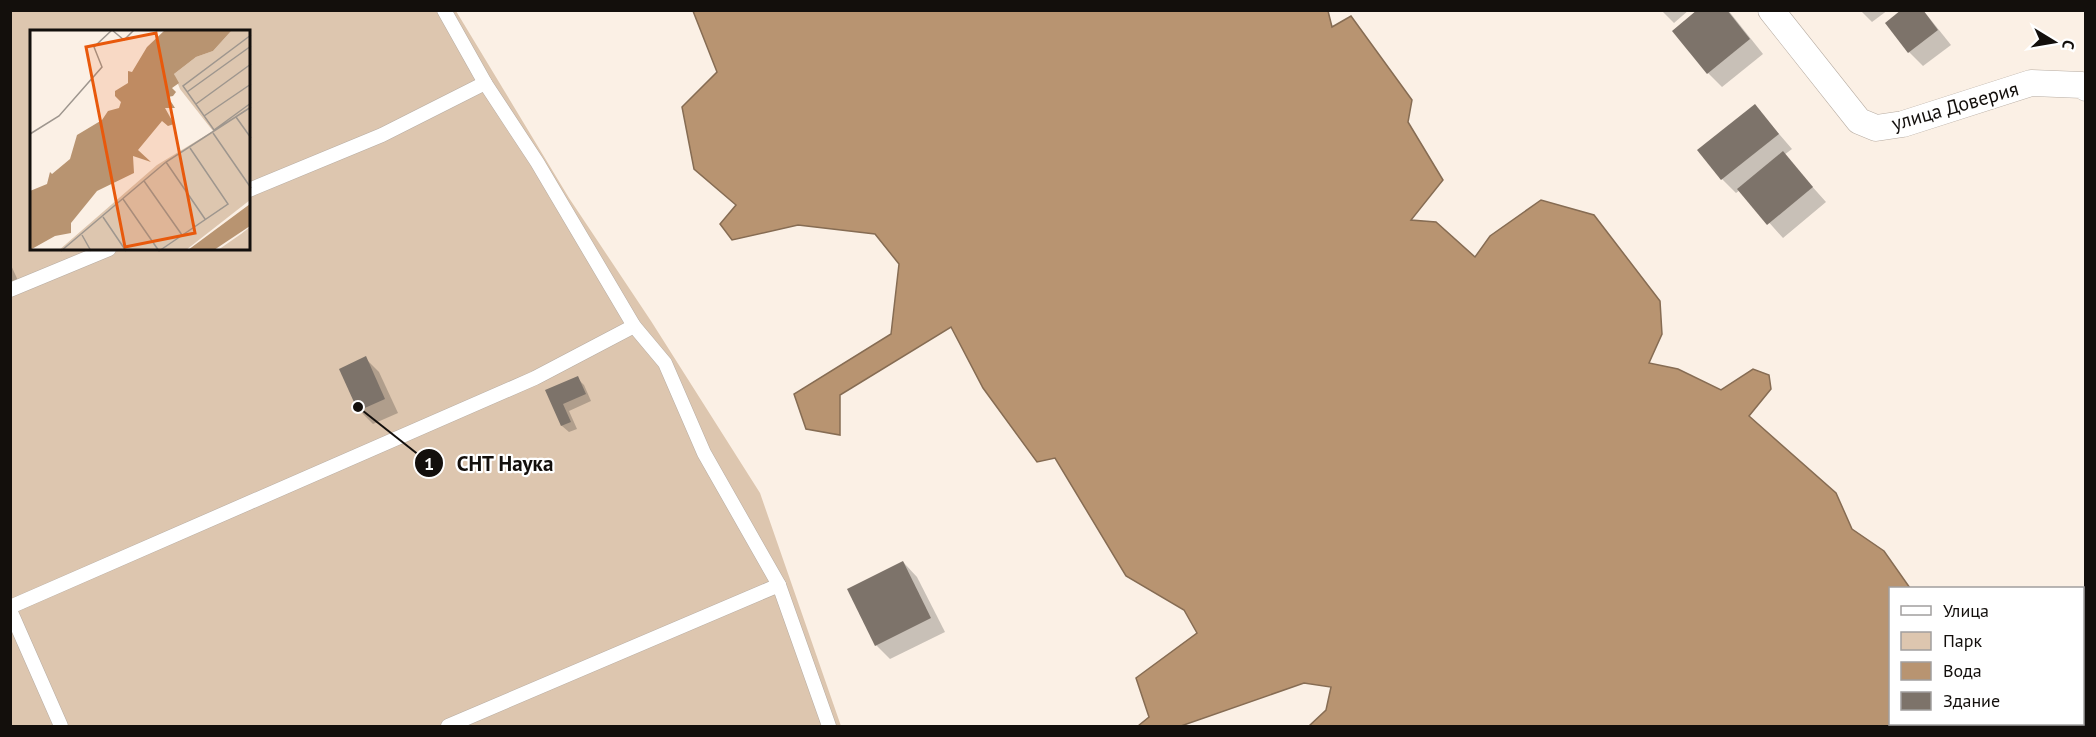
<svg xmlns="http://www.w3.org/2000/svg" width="2096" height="737" font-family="'PT Sans',sans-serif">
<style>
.green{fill:#ddc6af;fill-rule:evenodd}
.water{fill:#b89471;stroke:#866c53;stroke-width:1.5}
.shadow{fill:#0003}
.building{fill:#7d736a}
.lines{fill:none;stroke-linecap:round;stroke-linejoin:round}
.service-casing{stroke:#b7aca2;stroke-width:15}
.minor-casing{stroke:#b7aca2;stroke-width:27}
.service{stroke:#fff;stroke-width:14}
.minor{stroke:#fff;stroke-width:26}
.labels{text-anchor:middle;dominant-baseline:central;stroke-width:4.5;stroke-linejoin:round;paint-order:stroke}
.street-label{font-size:20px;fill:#130f0c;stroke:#fff}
.inset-road{fill:none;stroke:#9e968e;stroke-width:1.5}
.view{fill:#e8590c;fill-opacity:0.15;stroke:#e8590c;stroke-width:3}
.inset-edge{fill:none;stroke:#130f0c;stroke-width:3}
.leader{fill:none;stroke:#130f0c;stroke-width:2}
.callout-dot{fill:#130f0c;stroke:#fff;stroke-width:2}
.mark-label{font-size:18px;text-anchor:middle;font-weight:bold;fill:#fff}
.callout-label{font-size:21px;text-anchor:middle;font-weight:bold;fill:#130f0c;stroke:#fff;stroke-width:4.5;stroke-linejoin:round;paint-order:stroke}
</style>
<rect width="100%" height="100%" fill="#fbf0e5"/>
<path class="green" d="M10,11H456L569,198L651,321L760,493L841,726H11ZM32,32H249V249H32Z"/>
<path class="water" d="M1328,11L1332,27L1351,16L1412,100L1408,122L1443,180L1411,220L1436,222L1475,257L1490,236L1541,200L1594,215L1660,301L1662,334L1649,363L1678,369L1721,390L1753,369L1769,375L1771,389L1749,416L1836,493L1852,529L1884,551L1910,588H1890V724H2039L2041,726H1309L1326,710L1331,687L1304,683L1181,726H1138L1149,717L1136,678L1197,633L1184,610L1126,576L1055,458L1037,462L983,388L951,327L840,395V435L806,429L794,394L891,334L899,264L875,234L798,225L732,240L720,224L736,205L694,169L682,107L717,72L693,11Z"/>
<g class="shadow">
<path d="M1661,10H1689L1674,23Z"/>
<path d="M1700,10H1728L1763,54L1722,87L1708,73Z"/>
<path d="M1860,10H1888L1872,22Z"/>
<path d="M1904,10H1923L1951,45L1923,66L1909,52Z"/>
<path d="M1755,106L1792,149L1784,155L1826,202L1783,238L1740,190L1736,193L1722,179L1699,150Z"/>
<path d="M10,263L20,285L10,288Z"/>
<path d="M365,358L379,372L398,413L373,424L359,410Z"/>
<path d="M577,378L584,385L591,401L569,411L577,429L569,432L562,426L547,391Z"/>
<path d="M903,562L917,577L945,632L890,659L876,645Z"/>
</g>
<g class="building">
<path d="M1697,10H1727L1750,39L1707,74L1672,31Z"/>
<path d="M1901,10H1923L1938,30L1908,53L1885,23Z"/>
<path d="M1755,104L1779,134L1721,180L1697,150Z"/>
<path d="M1783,151L1813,187L1767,225L1737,189Z"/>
<path d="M366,356L385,399L358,411L339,369Z"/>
<path d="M578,376L586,394L563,404L571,422L561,426L545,390Z"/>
<path d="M903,561L931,618L875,646L847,589Z"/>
</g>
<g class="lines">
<g class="service-casing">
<g id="service">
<path d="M444,10L485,83L537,162L634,326L665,363L704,453L779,585L829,726"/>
<path d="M249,190L382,135L485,83"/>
<path d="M10,290L109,249"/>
<path d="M10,607L535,378L634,326"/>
<path d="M10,610L61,726"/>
<path d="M448,726L779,585"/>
</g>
</g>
<g class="minor-casing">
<path id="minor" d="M1771,10L1859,121L1876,128L1903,124L2031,83L2082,85L2086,88"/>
</g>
<use href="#service" class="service"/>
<use href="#minor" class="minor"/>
</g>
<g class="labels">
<g class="street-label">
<text transform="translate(1955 106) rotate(-16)">улица Доверия</text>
</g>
</g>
<g transform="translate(30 30)">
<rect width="220" height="220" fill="#fbf0e5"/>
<path d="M202,0H220V170L156,220L28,221L127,135L183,101L150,59L144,44L166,27L183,21ZM220,197V220H188L211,204Z" fill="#ddc6af"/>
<path d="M135,0H202L183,21L166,27L144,44L149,53L142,58L146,62L143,66L138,67L145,78H135L144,94L138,96L132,91L108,120L121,132L103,126L104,143L67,161L41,193V203L25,206L0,220V161L17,154L20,142L22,144L40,129L47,105L72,90L78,81L89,78L91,72L85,66V61L98,53V41L102,42L117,17ZM220,174V196L184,220H158Z" fill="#b89471"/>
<path class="inset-road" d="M82,0L94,10L104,0M221,5L153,56L184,100L221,73M157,62L221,16M166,74L221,34M174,86L221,54M206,87L221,108M183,103L221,158M0,104L29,86L72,37L64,17L82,0M136,132L175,189M114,151L152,205M93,169L129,221M73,187L96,221M52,205L61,221M31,221L136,132L221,77M129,221L198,174L160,118"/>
<path class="view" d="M126,3L165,203L95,217L56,17Z"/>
<rect width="220" height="220" class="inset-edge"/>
</g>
<path class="leader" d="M358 407L429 463"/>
<g class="callout-dot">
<circle cx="358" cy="407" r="6"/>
<circle cx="429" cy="463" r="15"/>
</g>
<g class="mark-label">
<text x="429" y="470">1</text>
</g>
<g class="callout-label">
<text x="505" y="471">СНТ Наука</text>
</g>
<rect width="2096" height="737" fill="none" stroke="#130f0c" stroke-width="24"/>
<rect x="1889" y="587" width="195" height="138" fill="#ffffff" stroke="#a19f9e" stroke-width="1.5"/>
<rect x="1901" y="606" width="30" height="9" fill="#ffffff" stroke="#a19f9e" stroke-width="1.5"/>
<text x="1943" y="617" font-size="18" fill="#130f0c">Улица</text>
<rect x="1901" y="632" width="30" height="18" fill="#ddc6af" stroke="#a19f9e" stroke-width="1.5"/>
<text x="1943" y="647" font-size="18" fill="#130f0c">Парк</text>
<rect x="1901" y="662" width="30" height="18" fill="#b89471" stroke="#a19f9e" stroke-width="1.5"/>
<text x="1943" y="677" font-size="18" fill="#130f0c">Вода</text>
<rect x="1901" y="692" width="30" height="18" fill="#7d736a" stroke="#a19f9e" stroke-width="1.5"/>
<text x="1943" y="707" font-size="18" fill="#130f0c">Здание</text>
<g transform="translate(2054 42) rotate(101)" stroke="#ffffff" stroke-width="4.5" paint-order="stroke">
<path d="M0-4.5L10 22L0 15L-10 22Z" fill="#130f0c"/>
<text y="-9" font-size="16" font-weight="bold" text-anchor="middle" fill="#130f0c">С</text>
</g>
</svg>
